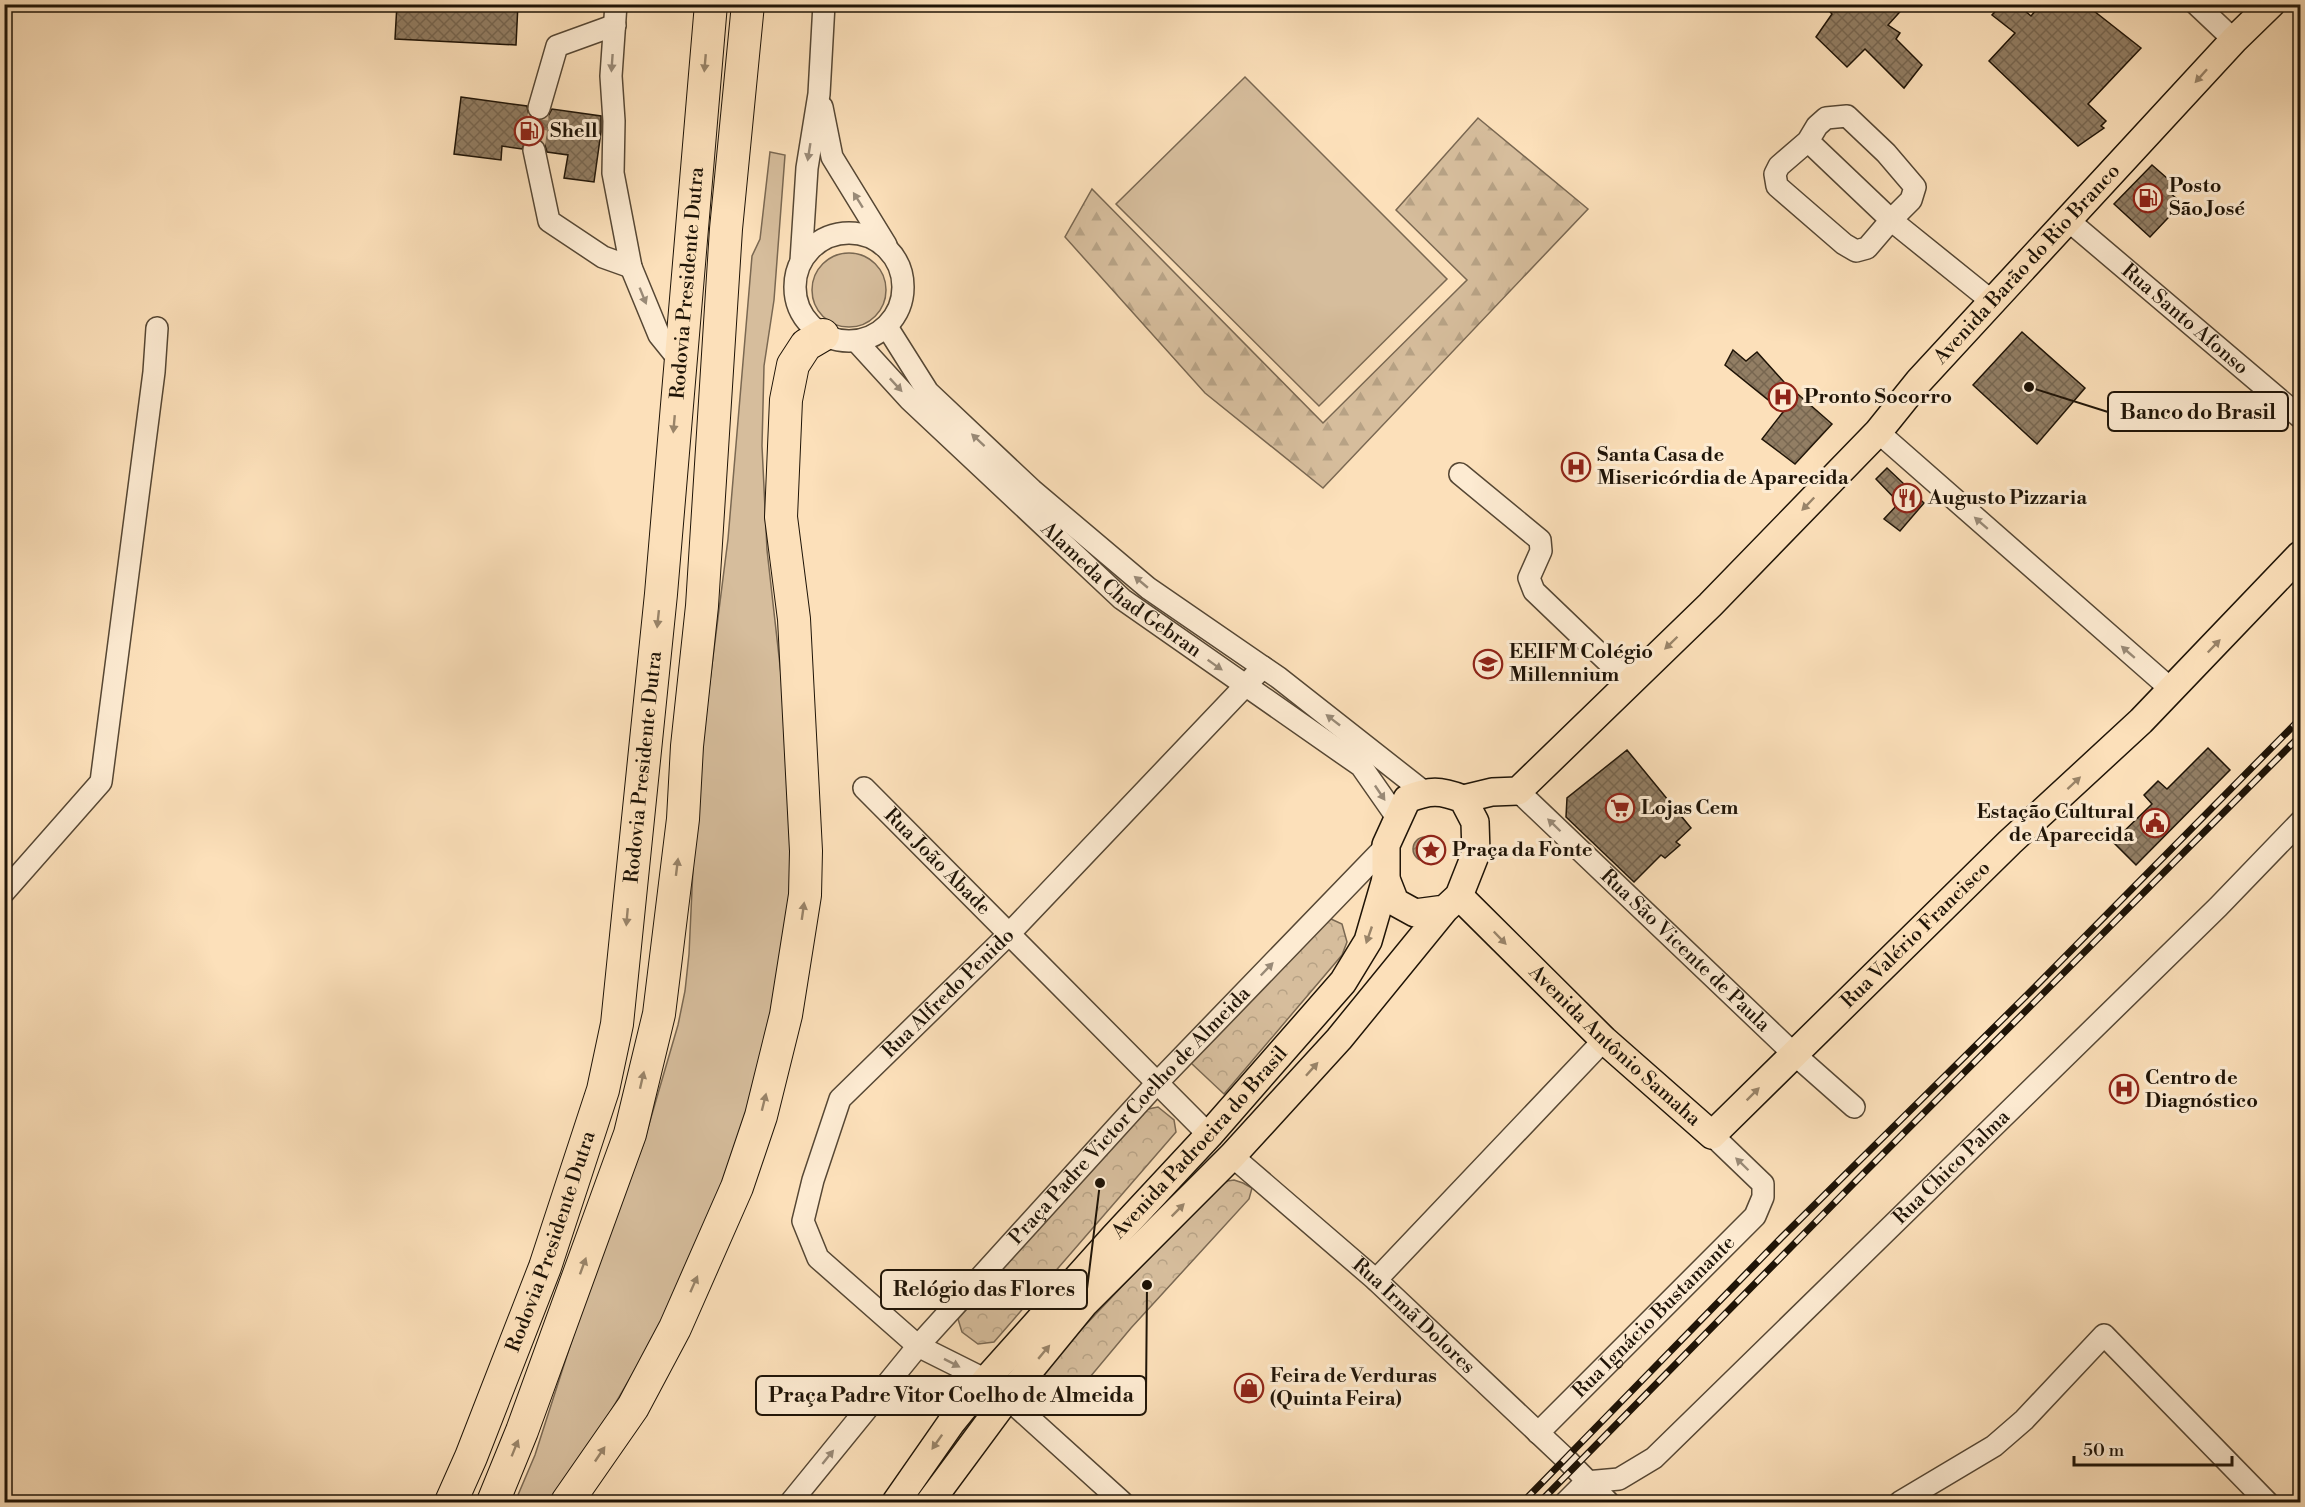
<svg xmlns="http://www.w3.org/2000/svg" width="2305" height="1507" font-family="'Libre Bodoni',serif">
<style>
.grass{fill:#d6bd9c;stroke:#7a6852;stroke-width:1.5}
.forest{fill:url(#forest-firs);stroke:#7a6852;stroke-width:1.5}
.park{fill:url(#park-crowns);stroke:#7a6852;stroke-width:1.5}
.water{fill:url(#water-waves);stroke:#77654e;stroke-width:1.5}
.building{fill:url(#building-cross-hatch);stroke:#1f1407;stroke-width:1.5}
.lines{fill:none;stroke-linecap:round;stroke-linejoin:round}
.minor-tunnel{stroke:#dbc19f;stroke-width:21;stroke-dasharray:21 10;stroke-linecap:butt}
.minor-casing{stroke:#564734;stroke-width:24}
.major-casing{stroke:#1f1407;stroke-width:30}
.highway-casing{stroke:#1f1407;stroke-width:34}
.minor{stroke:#fdebd2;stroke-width:21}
.major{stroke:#fce0ba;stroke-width:27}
.highway{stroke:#fce0ba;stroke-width:32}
.rail-casing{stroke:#1f1407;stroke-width:7}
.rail{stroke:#fdebd2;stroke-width:4.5;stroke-dasharray:14;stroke-linecap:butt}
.oneway{fill:#998a77}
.oneway2{fill:#998469}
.labels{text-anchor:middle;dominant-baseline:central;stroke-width:6;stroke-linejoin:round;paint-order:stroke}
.poi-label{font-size:20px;font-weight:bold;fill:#1f1407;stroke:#fdebd2;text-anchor:start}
.street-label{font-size:20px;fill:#1f1407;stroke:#fdebd2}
.leader{fill:none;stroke:#1f1407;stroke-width:2}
.callout-dot{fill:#1f1407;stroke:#fdebd2;stroke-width:2}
.callout{fill:#fdebd2;stroke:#1f1407;stroke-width:2}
.callout-label{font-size:21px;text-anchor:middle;font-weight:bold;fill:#1f1407}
</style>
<defs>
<pattern id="forest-firs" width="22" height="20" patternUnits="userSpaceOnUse" patternTransform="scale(1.5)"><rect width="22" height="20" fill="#d6bd9c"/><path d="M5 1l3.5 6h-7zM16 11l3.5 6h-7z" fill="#b7a285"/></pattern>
<pattern id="park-crowns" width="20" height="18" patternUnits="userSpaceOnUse" patternTransform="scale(1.5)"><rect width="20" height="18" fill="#d6bd9c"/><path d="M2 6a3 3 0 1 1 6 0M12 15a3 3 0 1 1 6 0" fill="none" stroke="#b7a285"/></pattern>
<pattern id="water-waves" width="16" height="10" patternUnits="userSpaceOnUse" patternTransform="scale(1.5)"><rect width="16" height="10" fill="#b19b7d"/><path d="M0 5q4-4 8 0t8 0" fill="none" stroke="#8f7d64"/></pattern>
<pattern id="building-cross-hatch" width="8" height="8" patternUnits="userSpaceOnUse" patternTransform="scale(1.5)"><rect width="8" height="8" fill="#927e64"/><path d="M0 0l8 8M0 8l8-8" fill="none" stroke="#776650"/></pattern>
</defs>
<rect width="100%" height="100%" fill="#fce0ba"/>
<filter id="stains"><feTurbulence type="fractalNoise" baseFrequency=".00333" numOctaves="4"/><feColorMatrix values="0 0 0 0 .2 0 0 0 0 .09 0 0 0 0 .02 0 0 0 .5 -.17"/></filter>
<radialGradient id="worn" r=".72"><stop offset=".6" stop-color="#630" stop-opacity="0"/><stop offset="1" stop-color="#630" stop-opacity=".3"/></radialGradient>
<g class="grass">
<path d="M1245,77L1447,279L1319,406L1116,204Z"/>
<path d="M770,152L785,155L774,300L764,366L762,446L767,550L785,710L796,893L753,1111L660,1327L587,1452L555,1502H515L535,1455L590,1284L643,1145L678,1025L685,991L689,954L697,783L728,539L752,256L760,239Z"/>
<circle cx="849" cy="290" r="37"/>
</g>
<path class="forest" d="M1478,118L1588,209L1323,488L1205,393L1065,237L1092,189L1323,423L1467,280L1396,210Z"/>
<g class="park">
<path d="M1331,919L1342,924L1347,942L1342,955L1224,1094L1191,1063L1324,922Z"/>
<path d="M1158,1107L1174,1120L1176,1132L994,1342L978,1344L962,1332L958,1319L1143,1110Z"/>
<path d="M1234,1180L1243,1183L1252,1188L1249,1199L1131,1328L1080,1389L1057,1411L1041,1413L1028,1406L1023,1397L1038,1375L1221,1182Z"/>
</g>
<circle class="water" cx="1425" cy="849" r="12"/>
<g class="building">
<path d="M397,4H518L516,45L395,39Z"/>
<path d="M1823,4H1907L1888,25L1900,33L1896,39L1922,65L1904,88L1865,49L1847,67L1816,37L1832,14Z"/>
<path d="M2002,4H2017L2031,16L2041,4H2085L2141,48L2088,104L2106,121L2101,126L2104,128L2078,146L1989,61L2015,33L1992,15Z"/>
<path d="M461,97L527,106L529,116L536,120L547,118L552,109L601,116V132L594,182L564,178L568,155L547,152L544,142L537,138L526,140L522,149L502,146L501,160L454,154Z"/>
<path d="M2152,165L2176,186L2170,193L2182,203L2150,237L2114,204Z"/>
<path d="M2022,332L2085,388L2037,444L1973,385Z"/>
<path d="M1733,350L1746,361L1757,352L1784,382L1832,424L1795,464L1762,439L1783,412L1725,365Z"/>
<path d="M1887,468L1924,503L1900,531L1884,519L1899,503L1876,479Z"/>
<path d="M2208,748L2230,770L2136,865L2113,842L2152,804L2144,795L2158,781L2167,789Z"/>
<path d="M1627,750L1691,828L1676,842L1680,845L1665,858L1661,855L1634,882L1566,817L1567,798Z"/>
</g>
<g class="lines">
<path class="minor-tunnel" d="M534,150L539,108"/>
<g class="minor-casing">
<g id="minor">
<path d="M616,4L611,76L614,121L613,173L631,267L659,335L680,361"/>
<path d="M2196,4L2234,40"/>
<path d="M822,107L832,157L886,245"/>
<path d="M539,108L557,46L615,25"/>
<path d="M1808,141L1891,220L1911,200L1915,187L1886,153L1847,116L1826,118L1817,126L1808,141L1779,166L1775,174L1777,186L1844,244L1856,251L1867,248L1891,220L1994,303"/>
<path d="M534,150L549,221L603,257L631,267"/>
<path id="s1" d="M2069,221L2300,417"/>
<circle cx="849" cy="287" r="54"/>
<path d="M801,261L807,168L819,94L824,4"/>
<path d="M887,327L928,392L1032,490L1148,588L1279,678L1424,792"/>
<path id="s2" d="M857,342L909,399L1122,599L1361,766L1398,819"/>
<path d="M1878,432L2172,690"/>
<path d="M1460,474L1540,540L1541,551L1529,578L1534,591L1630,683"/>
<path id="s3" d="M864,788L1209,1135"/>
<path id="s4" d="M1518,791L1794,1054L1854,1107"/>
<path d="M4,892L101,782L154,372L157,328"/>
<path id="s5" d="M1232,1156L1376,1280L1566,1459L1608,1502"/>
<path d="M1376,1280L1604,1040"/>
<path id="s6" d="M986,1380L918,1346L818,1258L803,1221L813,1180L840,1099L1008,935L1263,667"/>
<path d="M1007,1398L1122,1502"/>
<path id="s7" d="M1538,1433L1755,1216L1763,1197V1184L1712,1135"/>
<path id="s8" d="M1586,1482L1619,1479L1654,1458L2218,907L2300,822"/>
<path id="s9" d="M791,1502L918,1346L1157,1083L1386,846"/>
<path d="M1566,1502L1586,1482"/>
<path d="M1900,1502L1994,1446L2024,1420L2104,1335L2267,1502"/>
</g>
</g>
<g class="major-casing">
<g id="major">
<path id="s10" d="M1463,799L1492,792L1518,791L1710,605L1878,432L1919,381L2234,40L2271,4"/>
<path id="s11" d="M1459,896L1604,1040L1712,1135L2010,842L2141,721L2300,555"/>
<path id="s12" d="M896,1502L951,1423L986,1380L1114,1237L1209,1135L1343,982L1368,941L1386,879"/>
<path d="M930,1502L1007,1398L1084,1304L1232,1156L1339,1039L1445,909L1459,896L1476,853L1475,822L1463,799C1440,790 1430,790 1407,799L1386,845V879L1395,902L1415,913L1445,909"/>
</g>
</g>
<g class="highway-casing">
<g id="highway">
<path id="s13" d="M451,1502L471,1457L545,1267L603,1090L617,1024L661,594L711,4"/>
<path d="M493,1502L522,1431L630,1134L659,1014L683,819L687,746L702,606L726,229L748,4"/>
<path d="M567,1502L633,1407L675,1328L737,1187L761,1116L786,1015L805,895L806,851L794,619L781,517L786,400L793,365L806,345L823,335"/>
</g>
</g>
<use href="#minor" class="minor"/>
<use href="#major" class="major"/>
<use href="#highway" class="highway"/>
<g class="rail-casing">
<g id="rail">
<path d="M1523,1502L1781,1238L2029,993L2300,719"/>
<path d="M1540,1502L1854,1183L2300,736"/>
</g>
</g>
<use href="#rail" class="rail"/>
</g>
<defs><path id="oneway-solid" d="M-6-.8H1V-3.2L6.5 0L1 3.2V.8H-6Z" transform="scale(1.5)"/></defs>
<g class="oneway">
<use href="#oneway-solid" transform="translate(612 63) rotate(94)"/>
<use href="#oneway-solid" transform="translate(809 152) rotate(99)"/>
<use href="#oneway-solid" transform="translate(858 200) rotate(-122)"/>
<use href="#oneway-solid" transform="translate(643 296) rotate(68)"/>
<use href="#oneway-solid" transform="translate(896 385) rotate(47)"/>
<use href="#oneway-solid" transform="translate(978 440) rotate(-137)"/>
<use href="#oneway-solid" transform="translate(1981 523) rotate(-139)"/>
<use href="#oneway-solid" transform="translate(1141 582) rotate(-140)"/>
<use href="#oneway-solid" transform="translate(2128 652) rotate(-139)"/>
<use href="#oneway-solid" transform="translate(1215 665) rotate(35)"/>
<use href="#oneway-solid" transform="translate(1333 720) rotate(-142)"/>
<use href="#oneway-solid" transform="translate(1380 793) rotate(56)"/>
<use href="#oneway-solid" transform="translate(1554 825) rotate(-136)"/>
<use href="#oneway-solid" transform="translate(1267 969) rotate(-46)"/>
<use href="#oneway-solid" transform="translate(1742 1164) rotate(-136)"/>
<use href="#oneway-solid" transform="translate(952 1363) rotate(27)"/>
<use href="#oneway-solid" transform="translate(828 1457) rotate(-51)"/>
</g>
<g class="oneway2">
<use href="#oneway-solid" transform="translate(705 63) rotate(95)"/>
<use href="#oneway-solid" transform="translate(2201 76) rotate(132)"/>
<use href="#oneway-solid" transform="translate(674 424) rotate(95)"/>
<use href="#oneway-solid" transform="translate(1808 504) rotate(134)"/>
<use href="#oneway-solid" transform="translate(658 619) rotate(96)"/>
<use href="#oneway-solid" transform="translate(1671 643) rotate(136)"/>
<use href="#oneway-solid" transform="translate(2214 646) rotate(-46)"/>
<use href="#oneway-solid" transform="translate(2074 783) rotate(-43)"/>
<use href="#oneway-solid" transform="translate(677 867) rotate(-83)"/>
<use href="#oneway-solid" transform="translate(803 911) rotate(-82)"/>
<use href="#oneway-solid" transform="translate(627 917) rotate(95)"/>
<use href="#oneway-solid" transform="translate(1369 935) rotate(109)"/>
<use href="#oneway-solid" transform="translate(1500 938) rotate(46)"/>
<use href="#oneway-solid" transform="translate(1312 1069) rotate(-48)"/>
<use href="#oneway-solid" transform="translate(642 1080) rotate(-77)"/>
<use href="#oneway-solid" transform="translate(1753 1094) rotate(-45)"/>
<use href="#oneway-solid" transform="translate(764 1102) rotate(-76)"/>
<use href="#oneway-solid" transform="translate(1178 1210) rotate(-45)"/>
<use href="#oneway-solid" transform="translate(583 1266) rotate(-70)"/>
<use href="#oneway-solid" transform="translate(694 1284) rotate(-66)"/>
<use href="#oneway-solid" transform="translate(1044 1352) rotate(-50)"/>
<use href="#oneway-solid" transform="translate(937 1442) rotate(125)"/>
<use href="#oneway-solid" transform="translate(515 1448) rotate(-68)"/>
<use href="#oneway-solid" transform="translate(600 1454) rotate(-56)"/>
</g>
<defs>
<g id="fuel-ring" transform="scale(1.5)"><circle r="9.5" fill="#fdebd2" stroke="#8f2418" stroke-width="1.5"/><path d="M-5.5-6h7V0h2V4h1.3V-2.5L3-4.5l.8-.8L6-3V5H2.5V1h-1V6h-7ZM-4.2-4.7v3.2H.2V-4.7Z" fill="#8f2418"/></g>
<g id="hospital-ring" transform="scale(1.5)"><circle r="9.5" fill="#fdebd2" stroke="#8f2418" stroke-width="1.5"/><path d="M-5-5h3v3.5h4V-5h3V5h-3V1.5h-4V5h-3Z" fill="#8f2418"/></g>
<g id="restaurant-ring" transform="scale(1.5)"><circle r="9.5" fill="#fdebd2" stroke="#8f2418" stroke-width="1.5"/><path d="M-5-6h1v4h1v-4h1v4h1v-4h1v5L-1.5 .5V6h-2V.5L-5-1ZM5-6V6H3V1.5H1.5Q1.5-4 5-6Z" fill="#8f2418"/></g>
<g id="school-ring" transform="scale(1.5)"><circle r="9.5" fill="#fdebd2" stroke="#8f2418" stroke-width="1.5"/><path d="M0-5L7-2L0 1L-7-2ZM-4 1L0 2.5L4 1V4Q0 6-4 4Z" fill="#8f2418"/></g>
<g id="supermarket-ring" transform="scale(1.5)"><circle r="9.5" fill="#fdebd2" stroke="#8f2418" stroke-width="1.5"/><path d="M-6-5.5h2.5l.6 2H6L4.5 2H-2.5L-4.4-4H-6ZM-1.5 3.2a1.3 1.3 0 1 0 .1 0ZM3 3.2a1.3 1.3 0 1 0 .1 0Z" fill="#8f2418"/></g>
<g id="civic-ring" transform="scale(1.5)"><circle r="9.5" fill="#fdebd2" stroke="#8f2418" stroke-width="1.5"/><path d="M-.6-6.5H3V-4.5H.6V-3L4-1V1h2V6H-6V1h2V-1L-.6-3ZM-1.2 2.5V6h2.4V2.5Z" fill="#8f2418"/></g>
<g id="sight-ring" transform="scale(1.5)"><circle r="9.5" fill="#fdebd2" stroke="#8f2418" stroke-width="1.5"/><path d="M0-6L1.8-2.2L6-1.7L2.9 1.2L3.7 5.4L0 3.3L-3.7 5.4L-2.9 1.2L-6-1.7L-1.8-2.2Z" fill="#8f2418"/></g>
<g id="shop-ring" transform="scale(1.5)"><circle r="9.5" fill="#fdebd2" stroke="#8f2418" stroke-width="1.5"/><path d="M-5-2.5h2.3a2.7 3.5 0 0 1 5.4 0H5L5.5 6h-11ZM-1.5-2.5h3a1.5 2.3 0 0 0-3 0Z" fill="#8f2418"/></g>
</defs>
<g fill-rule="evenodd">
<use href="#fuel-ring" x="529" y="131"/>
<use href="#fuel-ring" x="2148" y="198"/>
<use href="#hospital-ring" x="1783" y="397"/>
<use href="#hospital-ring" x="1576" y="467"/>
<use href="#restaurant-ring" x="1907" y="498"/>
<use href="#school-ring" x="1488" y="664"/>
<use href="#supermarket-ring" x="1620" y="808"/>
<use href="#civic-ring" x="2155" y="823"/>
<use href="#sight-ring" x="1431" y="850"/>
<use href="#hospital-ring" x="2124" y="1089"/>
<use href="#shop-ring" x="1249" y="1388"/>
</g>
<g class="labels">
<g class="poi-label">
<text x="550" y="131">Shell</text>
<text x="2169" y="186">Posto<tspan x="2169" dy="23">São José</tspan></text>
<text x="1804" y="397">Pronto Socorro</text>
<text x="1597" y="455">Santa Casa de<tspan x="1597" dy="23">Misericórdia de Aparecida</tspan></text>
<text x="1928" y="498">Augusto Pizzaria</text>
<text x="1509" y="652">EEIFM Colégio<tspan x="1509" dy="23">Millennium</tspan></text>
<text x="1641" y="808">Lojas Cem</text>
<text x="2134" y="812" text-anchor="end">Estação Cultural<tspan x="2134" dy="23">de Aparecida</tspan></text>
<text x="1452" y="850">Praça da Fonte</text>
<text x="2145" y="1078">Centro de<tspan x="2145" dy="23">Diagnóstico</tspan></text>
<text x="1270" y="1376">Feira de Verduras<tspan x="1270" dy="23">(Quinta Feira)</tspan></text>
</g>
<g class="street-label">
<text stroke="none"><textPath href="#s10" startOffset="789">Avenida Barão do Rio Branco</textPath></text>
<text stroke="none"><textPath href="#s13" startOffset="1251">Rodovia Presidente Dutra</textPath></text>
<text stroke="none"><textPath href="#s1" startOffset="152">Rua Santo Afonso</textPath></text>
<text stroke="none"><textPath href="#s2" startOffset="363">Alameda Chad Gebran</textPath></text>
<text stroke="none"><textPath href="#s13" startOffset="765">Rodovia Presidente Dutra</textPath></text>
<text stroke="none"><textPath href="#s3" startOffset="104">Rua João Abade</textPath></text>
<text stroke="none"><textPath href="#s11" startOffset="634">Rua Valério Francisco</textPath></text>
<text stroke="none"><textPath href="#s4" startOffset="231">Rua São Vicente de Paula</textPath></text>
<text stroke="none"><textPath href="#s6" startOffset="528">Rua Alfredo Penido</textPath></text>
<text stroke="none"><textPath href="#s11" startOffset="216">Avenida Antônio Samaha</textPath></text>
<text stroke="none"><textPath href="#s9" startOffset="514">Praça Padre Victor Coelho de Almeida</textPath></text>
<text stroke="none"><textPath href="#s12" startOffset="471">Avenida Padroeira do Brasil</textPath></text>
<text stroke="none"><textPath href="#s8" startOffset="490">Rua Chico Palma</textPath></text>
<text stroke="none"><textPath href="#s13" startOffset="279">Rodovia Presidente Dutra</textPath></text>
<text stroke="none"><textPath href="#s5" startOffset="242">Rua Irmã Dolores</textPath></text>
<text stroke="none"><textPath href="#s7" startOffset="164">Rua Ignácio Bustamante</textPath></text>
</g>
</g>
<path class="leader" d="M2029 387L2108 412M1100 1183L1087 1289M1147 1285L1146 1395"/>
<g class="callout-dot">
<circle cx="2029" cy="387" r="6"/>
<circle cx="1100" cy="1183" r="6"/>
<circle cx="1147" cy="1285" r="6"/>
</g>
<g class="callout">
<rect x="2108" y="392" width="180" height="39" rx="6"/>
<rect x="881" y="1270" width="206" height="39" rx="6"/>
<rect x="756" y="1376" width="390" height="39" rx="6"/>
</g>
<g class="callout-label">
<text x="2198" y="419">Banco do Brasil</text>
<text x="984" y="1296">Relógio das Flores</text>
<text x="951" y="1402">Praça Padre Vitor Coelho de Almeida</text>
</g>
<rect width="2305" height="1507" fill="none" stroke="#fce0ba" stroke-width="24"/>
<rect x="6" y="6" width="2293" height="1495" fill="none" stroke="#1f1407" stroke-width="3"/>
<rect x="12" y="12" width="2281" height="1483" fill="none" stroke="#1f1407" stroke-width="1.5"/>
<path d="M2074 1456v9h158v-9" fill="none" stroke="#1f1407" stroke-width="3"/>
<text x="2083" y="1456" font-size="18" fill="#1f1407" stroke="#fdebd2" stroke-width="4.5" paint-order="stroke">50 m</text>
<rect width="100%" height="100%" filter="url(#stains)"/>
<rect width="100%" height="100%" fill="url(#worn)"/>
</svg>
